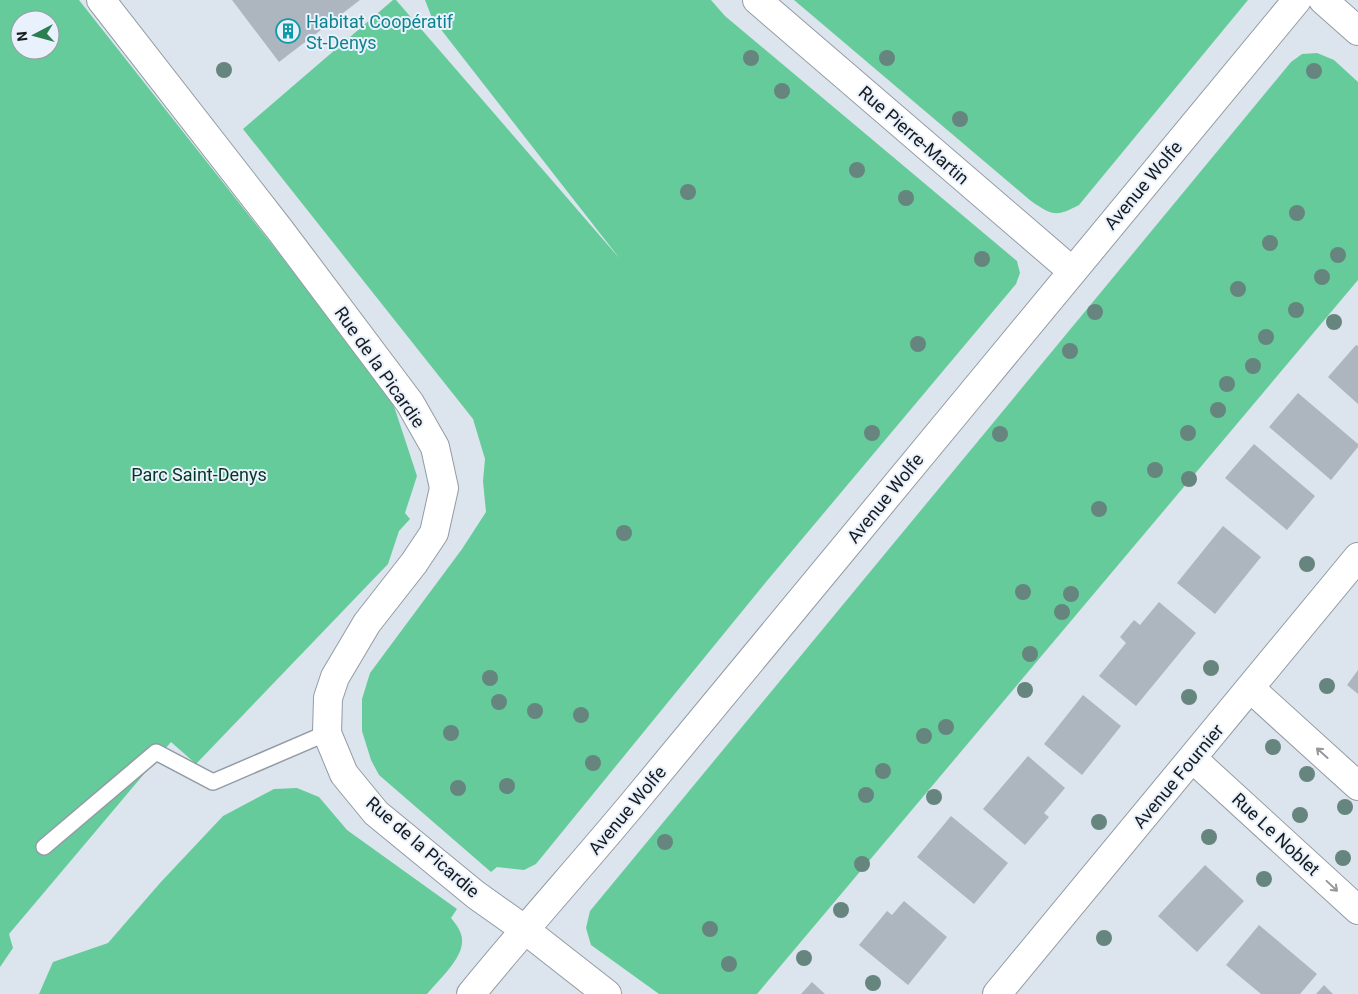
<svg xmlns="http://www.w3.org/2000/svg" width="1358" height="994" font-family="Roboto,sans-serif">
<style>
.green{fill:#66cb9b;fill-rule:evenodd}
.building{fill:#adb6bf}
.lines{fill:none;stroke-linecap:round;stroke-linejoin:round}
.service-casing{stroke:#939ba4;stroke-width:18}
.minor-casing{stroke:#939ba4;stroke-width:30}
.service{stroke:#fff;stroke-width:15}
.minor{stroke:#fff;stroke-width:28}
.tree{fill:#65857e}
.oneway{stroke:#97989a}
.labels{text-anchor:middle;dominant-baseline:central;stroke-width:4;stroke-linejoin:round;paint-order:stroke}
.culture-label{font-size:18px;fill:#0d838f;stroke:#e9f2fc;text-anchor:start}
.street-label{font-size:18px;fill:#181b1e;stroke:#e9f2fc}
.park-label{font-size:18px;fill:#043622;stroke:#e9f2fc}
</style>
<rect width="100%" height="100%" fill="#dce5ee"/>
<g class="green">
<path d="M0,0H79L390,394L417,476L405,513L410,519L399,531L388,564L196,764L171,742L9,934L13,948L0,967ZM20,20H50V50H20Z"/>
<path d="M393,0H396L620,259L432,18L425,0H711L725,16L1017,261L1020,273L1016,284L766,582L536,864L524,870L497,867L491,872L379,775L371,760L362,731V699L370,673L462,549L486,512L483,481L485,459L473,419L243,129Z"/>
<path d="M794,0H1248L1079,205C1056,217 1053,216 1031,201Z"/>
<path d="M1317,53L1334,60L1358,82V280L757,994H659L591,945L586,928L590,911L1291,62L1302,54Z"/>
<path d="M297,788L319,797L347,830L457,909L451,918C456,924 463,933 462,942C462,959 438,981 427,994H39L53,962L108,943L160,883L223,816L274,789Z"/>
</g>
<g class="building">
<path d="M232,0H360L279,62Z"/>
<path d="M1356,345L1358,346V404L1328,377Z"/>
<path d="M1298,393L1358,444V447L1331,480L1269,427Z"/>
<path d="M1254,444L1315,496L1287,530L1225,478Z"/>
<path d="M1223,526L1261,557L1215,614L1177,583Z"/>
<path d="M1159,602L1196,633L1136,706L1099,676L1126,643L1120,637L1134,620L1140,625Z"/>
<path d="M1358,670V694L1347,685Z"/>
<path d="M1083,695L1121,726L1082,775L1044,744Z"/>
<path d="M1028,756L1065,788L1044,813L1049,817L1025,845L983,809Z"/>
<path d="M951,816L1008,863L974,904L917,857Z"/>
<path d="M1205,865L1244,901L1197,952L1158,916Z"/>
<path d="M904,901L947,937L908,985L859,945L887,911L892,915Z"/>
<path d="M1259,925L1317,974L1300,994H1261L1226,965Z"/>
<path d="M812,982L825,994H801Z"/>
<path d="M1324,985L1333,994H1316Z"/>
</g>
<g class="lines">
<g class="service-casing">
<path id="service" d="M44,847L156,752L213,782L327,733"/>
</g>
<g class="minor-casing">
<g id="minor">
<path d="M101,0L280,230L410,403L435,447L444,488L434,533L414,563L367,623L335,677L328,698L327,733L344,774L376,813L476,895L524,929L607,994"/>
<path d="M757,0L1072,271"/>
<path d="M1323,0L1358,31"/>
<path d="M1250,688L1358,786"/>
<path d="M1193,759L1358,910"/>
<path d="M471,994C524,929 581,866 635,801C857,535 1075,266 1297,0"/>
<path d="M997,994L1358,557"/>
</g>
</g>
<use href="#service" class="service"/>
<use href="#minor" class="minor"/>
</g>
<g class="tree">
<circle cx="751" cy="58" r="8"/>
<circle cx="887" cy="58" r="8"/>
<circle cx="224" cy="70" r="8"/>
<circle cx="1314" cy="71" r="8"/>
<circle cx="782" cy="91" r="8"/>
<circle cx="960" cy="119" r="8"/>
<circle cx="857" cy="170" r="8"/>
<circle cx="688" cy="192" r="8"/>
<circle cx="906" cy="198" r="8"/>
<circle cx="1297" cy="213" r="8"/>
<circle cx="1270" cy="243" r="8"/>
<circle cx="1338" cy="255" r="8"/>
<circle cx="982" cy="259" r="8"/>
<circle cx="1322" cy="277" r="8"/>
<circle cx="1238" cy="289" r="8"/>
<circle cx="1296" cy="310" r="8"/>
<circle cx="1095" cy="312" r="8"/>
<circle cx="1334" cy="322" r="8"/>
<circle cx="1266" cy="337" r="8"/>
<circle cx="918" cy="344" r="8"/>
<circle cx="1070" cy="351" r="8"/>
<circle cx="1253" cy="366" r="8"/>
<circle cx="1227" cy="384" r="8"/>
<circle cx="1218" cy="410" r="8"/>
<circle cx="872" cy="433" r="8"/>
<circle cx="1188" cy="433" r="8"/>
<circle cx="1000" cy="434" r="8"/>
<circle cx="1155" cy="470" r="8"/>
<circle cx="1189" cy="479" r="8"/>
<circle cx="1099" cy="509" r="8"/>
<circle cx="624" cy="533" r="8"/>
<circle cx="1307" cy="564" r="8"/>
<circle cx="1023" cy="592" r="8"/>
<circle cx="1071" cy="594" r="8"/>
<circle cx="1062" cy="612" r="8"/>
<circle cx="1030" cy="654" r="8"/>
<circle cx="1211" cy="668" r="8"/>
<circle cx="490" cy="678" r="8"/>
<circle cx="1327" cy="686" r="8"/>
<circle cx="1025" cy="690" r="8"/>
<circle cx="1189" cy="697" r="8"/>
<circle cx="499" cy="702" r="8"/>
<circle cx="535" cy="711" r="8"/>
<circle cx="581" cy="715" r="8"/>
<circle cx="946" cy="727" r="8"/>
<circle cx="451" cy="733" r="8"/>
<circle cx="924" cy="736" r="8"/>
<circle cx="1273" cy="747" r="8"/>
<circle cx="593" cy="763" r="8"/>
<circle cx="883" cy="771" r="8"/>
<circle cx="1307" cy="774" r="8"/>
<circle cx="507" cy="786" r="8"/>
<circle cx="458" cy="788" r="8"/>
<circle cx="866" cy="795" r="8"/>
<circle cx="934" cy="797" r="8"/>
<circle cx="1345" cy="807" r="8"/>
<circle cx="1300" cy="815" r="8"/>
<circle cx="1099" cy="822" r="8"/>
<circle cx="1209" cy="837" r="8"/>
<circle cx="665" cy="842" r="8"/>
<circle cx="1343" cy="858" r="8"/>
<circle cx="862" cy="864" r="8"/>
<circle cx="1264" cy="879" r="8"/>
<circle cx="841" cy="910" r="8"/>
<circle cx="710" cy="929" r="8"/>
<circle cx="1104" cy="938" r="8"/>
<circle cx="804" cy="958" r="8"/>
<circle cx="729" cy="964" r="8"/>
<circle cx="873" cy="983" r="8"/>
</g>
<defs><path id="oneway-shaft" d="M-6 0H5M1.5-3L5.5 0L1.5 3" fill="none" stroke-width="1.6" stroke-linecap="round" stroke-linejoin="round" transform="scale(1.25)"/></defs>
<g class="oneway">
<use href="#oneway-shaft" transform="translate(1322 753) rotate(-138)"/>
<use href="#oneway-shaft" transform="translate(1332 886) rotate(43)"/>
</g>
<defs>
<g id="building-ring" transform="scale(1.25)"><circle r="9.5" fill="#e9f2fc" stroke="#0f9aa8" stroke-width="1.5"/><path d="M-4-6H4V6H1V3H-1V6H-4ZM-2.5-4.3h1.7v1.8h-1.7ZM.8-4.3h1.7v1.8H.8ZM-2.5-1h1.7V.8h-1.7ZM.8-1h1.7V.8H.8Z" fill="#0f9aa8"/></g>
</defs>
<g fill-rule="evenodd">
<use href="#building-ring" x="288" y="31"/>
</g>
<g class="labels">
<g class="culture-label">
<text x="306" y="21">Habitat Coopératif<tspan x="306" dy="21">St-Denys</tspan></text>
</g>
<g class="street-label">
<text transform="translate(914 135) rotate(41)">Rue Pierre-Martin</text>
<text transform="translate(1143 185) rotate(-50)">Avenue Wolfe</text>
<text transform="translate(380 367) rotate(55)">Rue de la Picardie</text>
<text transform="translate(885 498) rotate(-51)">Avenue Wolfe</text>
<text transform="translate(1178 776) rotate(-50)">Avenue Fournier</text>
<text transform="translate(627 810) rotate(-50)">Avenue Wolfe</text>
<text transform="translate(1276 834) rotate(43)">Rue Le Noblet</text>
<text transform="translate(423 847) rotate(41)">Rue de la Picardie</text>
</g>
<g class="park-label">
<text x="199" y="474">Parc Saint-Denys</text>
</g>
</g>
<g transform="translate(35 35) rotate(264)"><circle r="24" fill="#e9f2fc" stroke="#959ca3"/>
<path d="M0-4L9 19L0 12L-9 19Z" fill="#2b7e50"/>
<text y="-8" font-size="14" font-weight="bold" text-anchor="middle" fill="#181b1e">N</text>
</g>
</svg>
